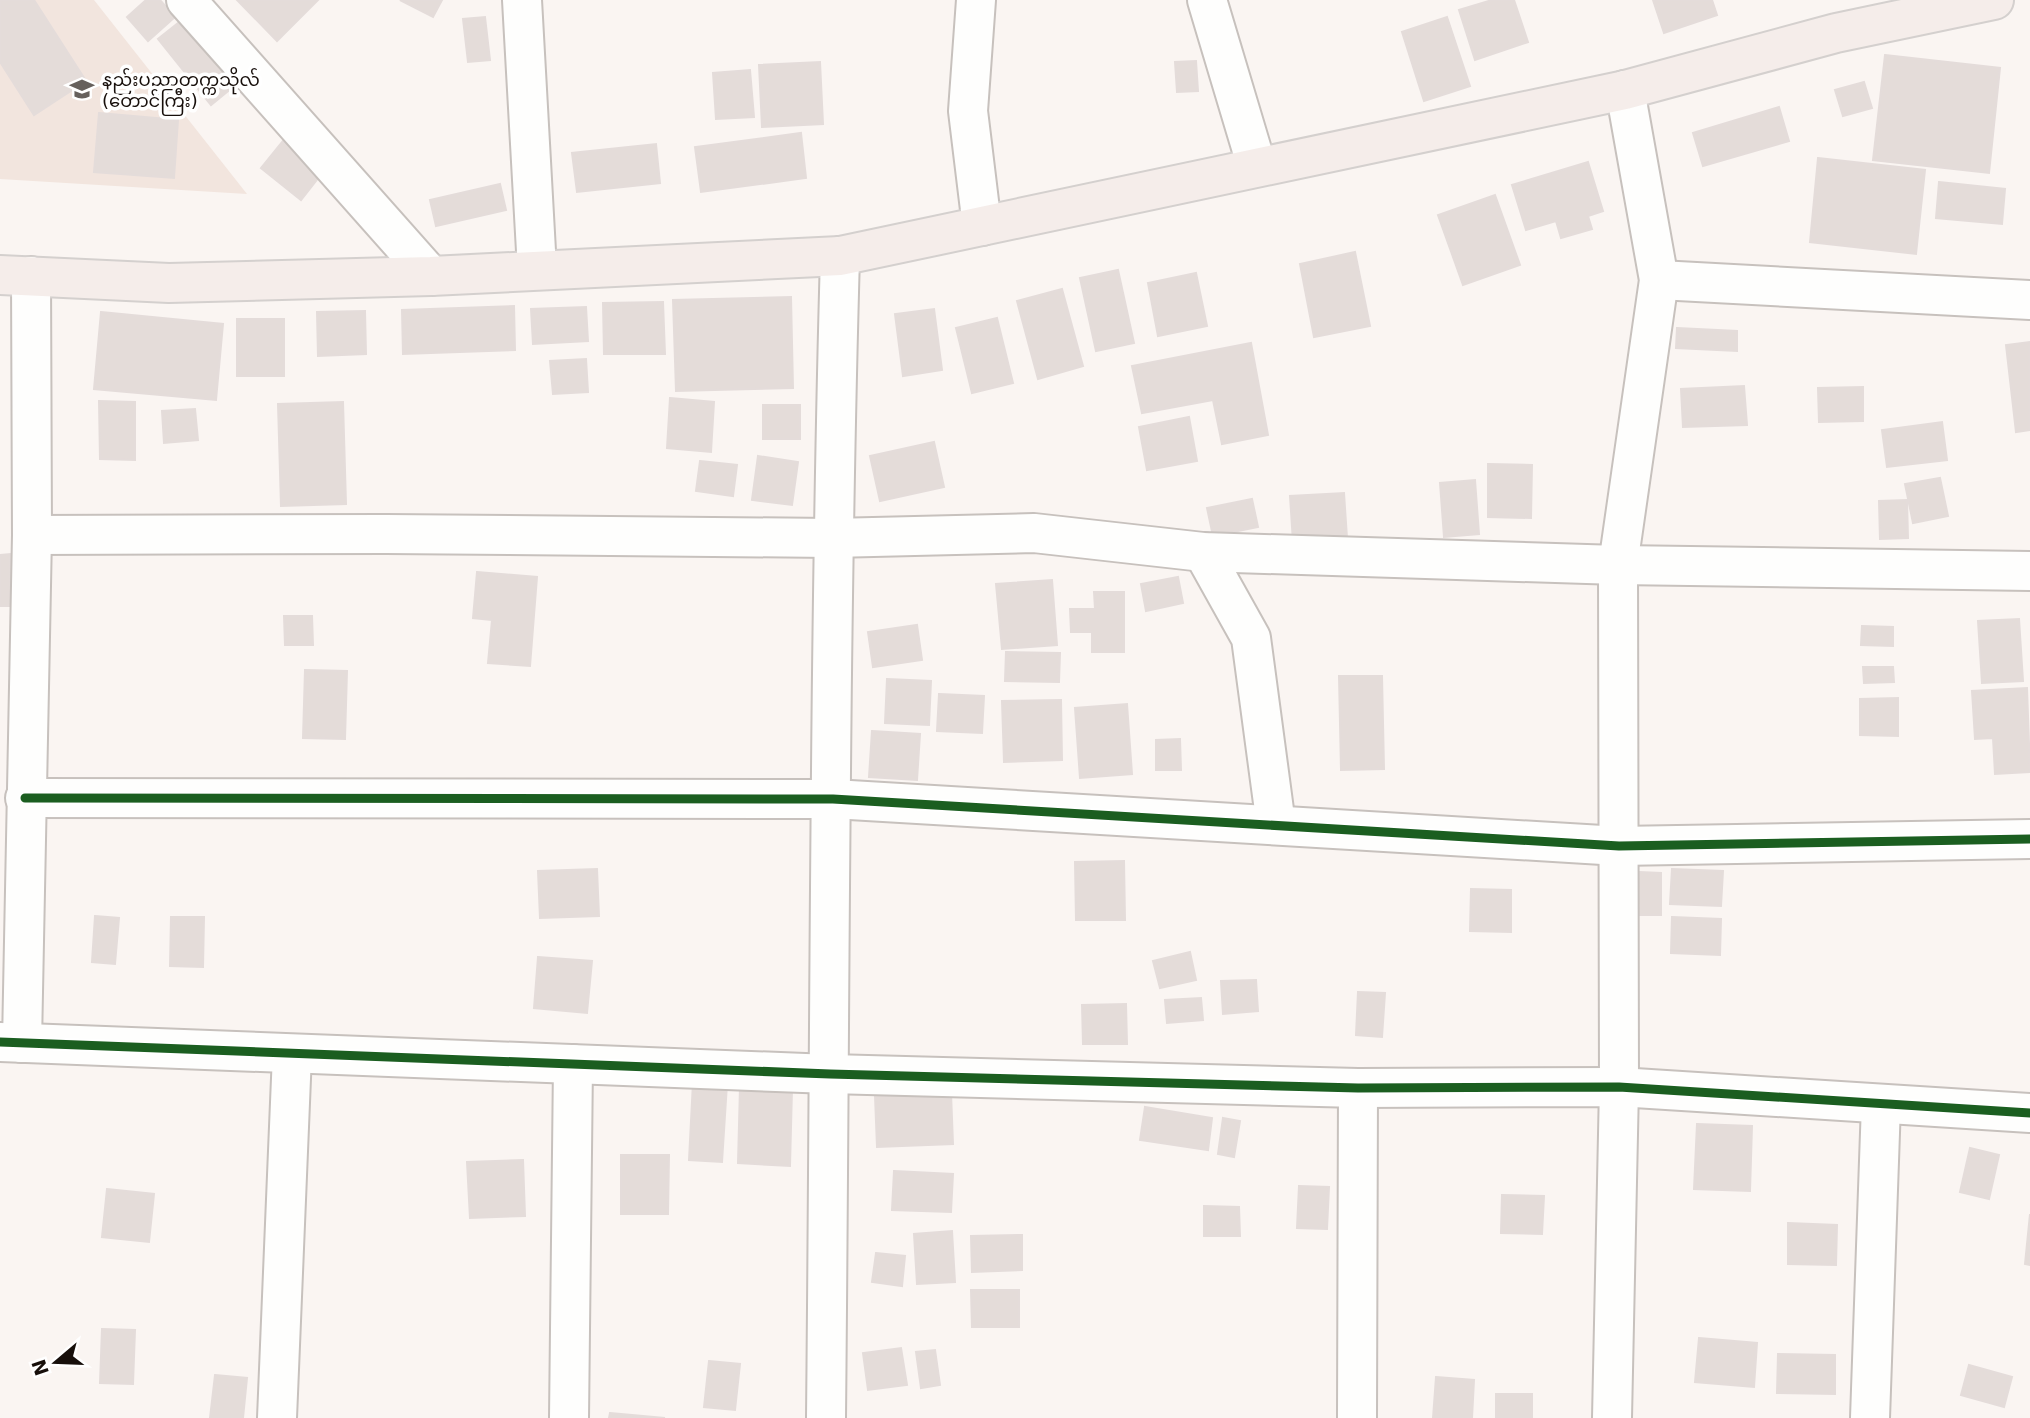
<svg xmlns="http://www.w3.org/2000/svg" width="2030" height="1418" font-family="'DejaVu Sans','Noto Sans Myanmar',sans-serif">
<style>
.built{fill:#f2e5de}
.building{fill:#e4dcd9;stroke:#e4dcda;stroke-width:2}
.lines{fill:none;stroke-linecap:round;stroke-linejoin:round}
.minor-casing{stroke:#c7c1bd;stroke-width:42}
.major-casing{stroke:#d4d0ce;stroke-width:42}
.minor{stroke:#fefefd;stroke-width:38}
.major{stroke:#f5edea;stroke-width:38}
.cycleway-casing{stroke:#fff;stroke-width:13}
.cycleway{stroke:#1b5e20;stroke-width:9}
.labels{text-anchor:middle;dominant-baseline:central;stroke-width:7;stroke-linejoin:round;paint-order:stroke}
.poi-label{font-size:18px;fill:#170f0b;stroke:#fff;text-anchor:start}
</style>
<rect width="100%" height="100%" fill="#faf5f2"/>
<path class="built" d="M0,0H94L247,194L0,179Z"/>
<g class="building">
<path d="M0,0H34L86,81L34,115L0,62Z"/>
<path d="M146,0H160L175,17L148,41L127,17Z"/>
<path d="M237,0H318L277,41Z"/>
<path d="M400,0H442L433,17Z"/>
<path d="M1492,0H1514L1528,42L1475,60L1459,10Z"/>
<path d="M1653,0H1712L1717,15L1664,33Z"/>
<path d="M187,16L239,82L211,105L158,39Z"/>
<path d="M485,17L490,60L468,62L463,19Z"/>
<path d="M1447,17L1470,86L1424,101L1402,32Z"/>
<path d="M1885,55L2000,68L1989,173L1873,160Z"/>
<path d="M1196,61L1198,91L1177,92L1175,62Z"/>
<path d="M820,62L823,124L762,127L759,65Z"/>
<path d="M750,70L754,117L716,119L713,73Z"/>
<path d="M1864,82L1872,108L1843,116L1835,90Z"/>
<path d="M1779,107L1789,141L1703,166L1693,133Z"/>
<path d="M99,113L178,120L174,178L94,172Z"/>
<path d="M801,133L806,178L701,192L695,147Z"/>
<path d="M283,141L323,172L301,200L261,168Z"/>
<path d="M656,144L660,183L577,192L572,153Z"/>
<path d="M1818,158L1925,170L1916,254L1810,242Z"/>
<path d="M1588,162L1603,211L1588,216L1592,229L1561,238L1556,221L1526,230L1512,185Z"/>
<path d="M1939,182L2005,189L2002,224L1936,218Z"/>
<path d="M500,184L506,210L436,226L430,200Z"/>
<path d="M1495,195L1520,265L1463,285L1438,215Z"/>
<path d="M1355,252L1370,326L1314,337L1300,264Z"/>
<path d="M1118,270L1134,343L1096,351L1080,278Z"/>
<path d="M1196,273L1207,326L1158,336L1148,283Z"/>
<path d="M1062,289L1083,366L1038,379L1017,301Z"/>
<path d="M791,297L793,388L676,391L673,300Z"/>
<path d="M663,302L665,354H604L603,303Z"/>
<path d="M514,306L515,350L403,354L402,310Z"/>
<path d="M586,307L588,341L533,344L531,309Z"/>
<path d="M934,309L942,370L903,376L895,314Z"/>
<path d="M365,311L366,354L318,356L317,312Z"/>
<path d="M101,312L223,324L216,400L94,389Z"/>
<path d="M997,318L1013,383L972,393L956,328Z"/>
<rect x="237" y="319" width="47" height="57"/>
<path d="M1677,328L1737,331V351L1676,348Z"/>
<path d="M2030,342V430L2016,432L2006,345Z"/>
<path d="M1251,343L1268,435L1222,444L1213,400L1142,413L1132,366Z"/>
<path d="M586,359L588,392L553,394L550,361Z"/>
<path d="M1744,386L1747,425L1683,427L1681,389Z"/>
<path d="M1863,387V421L1819,422L1818,388Z"/>
<path d="M670,398L714,402L711,452L667,448Z"/>
<path d="M99,401L135,402V460L100,459Z"/>
<path d="M343,402L346,504L281,506L278,404Z"/>
<rect x="763" y="405" width="37" height="34"/>
<path d="M195,409L198,440L164,443L162,411Z"/>
<path d="M1189,417L1197,461L1147,470L1139,427Z"/>
<path d="M1942,422L1947,460L1887,467L1882,430Z"/>
<path d="M934,442L944,487L880,501L870,456Z"/>
<path d="M758,456L798,462L792,505L752,500Z"/>
<path d="M700,461L737,465L733,496L696,491Z"/>
<path d="M1488,464L1532,465L1531,518L1488,517Z"/>
<path d="M1940,478L1948,516L1913,523L1905,484Z"/>
<path d="M1475,480L1479,534L1444,537L1440,483Z"/>
<path d="M1344,493L1347,538L1293,542L1290,496Z"/>
<path d="M1252,499L1258,527L1213,536L1207,508Z"/>
<path d="M1907,500L1908,538L1880,539L1879,501Z"/>
<path d="M10,554L11,606H0V555Z"/>
<path d="M477,572L537,577L530,666L488,663L492,620L473,618Z"/>
<path d="M1178,577L1183,603L1146,611L1141,584Z"/>
<path d="M1052,580L1057,645L1002,649L996,584Z"/>
<path d="M1094,592H1124V652H1092V632H1071L1070,609H1095Z"/>
<path d="M284,616H312L313,645H285Z"/>
<path d="M2019,619L2023,681L1982,683L1978,621Z"/>
<path d="M917,625L922,660L873,667L868,632Z"/>
<path d="M1862,626L1893,627V646L1861,645Z"/>
<path d="M1006,652L1060,653L1059,682L1005,681Z"/>
<path d="M1863,667H1893L1894,682L1864,683Z"/>
<path d="M305,670L347,671L345,739L303,738Z"/>
<path d="M1339,676H1382L1384,769L1341,770Z"/>
<path d="M887,679L931,681L929,725L885,723Z"/>
<path d="M2027,688L2030,772L1995,774L1993,738L1975,739L1972,691Z"/>
<path d="M939,694L984,696L982,733L937,731Z"/>
<path d="M1898,698V736L1860,735V699Z"/>
<path d="M1061,700L1062,760L1004,762L1002,701Z"/>
<path d="M1127,704L1132,774L1080,778L1075,708Z"/>
<path d="M872,731L920,734L917,780L869,777Z"/>
<path d="M1180,739L1181,770H1156V740Z"/>
<path d="M1124,861L1125,920H1076L1075,862Z"/>
<path d="M597,869L599,916L540,918L538,871Z"/>
<path d="M1672,869L1723,871L1721,906L1670,904Z"/>
<path d="M1639,872L1661,873V915H1637Z"/>
<path d="M1471,889L1511,890V932L1470,931Z"/>
<path d="M95,916L119,918L115,964L92,962Z"/>
<path d="M171,917H204L203,967L170,966Z"/>
<path d="M1672,917L1721,919L1720,955L1671,953Z"/>
<path d="M1190,952L1196,980L1160,988L1153,961Z"/>
<path d="M538,957L592,961L587,1013L534,1008Z"/>
<path d="M1256,980L1258,1011L1223,1014L1221,981Z"/>
<path d="M1358,992L1385,993L1382,1037L1356,1035Z"/>
<path d="M1201,998L1203,1020L1167,1023L1165,1000Z"/>
<path d="M1126,1004L1127,1044H1083L1082,1005Z"/>
<path d="M693,1082L727,1084L722,1162L689,1160Z"/>
<path d="M740,1087L792,1089L790,1166L738,1163Z"/>
<path d="M951,1093L953,1144L877,1147L875,1096Z"/>
<path d="M1145,1107L1212,1118L1208,1150L1140,1140Z"/>
<path d="M1223,1118L1240,1121L1234,1157L1218,1154Z"/>
<path d="M1697,1124L1752,1126L1750,1191L1694,1189Z"/>
<path d="M1970,1148L1999,1155L1989,1199L1960,1192Z"/>
<path d="M621,1155H669L668,1214H621Z"/>
<path d="M523,1160L525,1216L470,1218L467,1162Z"/>
<path d="M894,1171L953,1174L951,1212L892,1210Z"/>
<path d="M1299,1186L1329,1187L1327,1229L1297,1228Z"/>
<path d="M107,1189L154,1194L149,1242L102,1237Z"/>
<path d="M1502,1195L1544,1196L1542,1234L1501,1233Z"/>
<path d="M1204,1206L1239,1207L1240,1236H1204Z"/>
<path d="M2030,1214V1265L2025,1264Z"/>
<path d="M1788,1223L1837,1225L1836,1265L1788,1264Z"/>
<path d="M952,1231L955,1282L917,1284L914,1234Z"/>
<path d="M1022,1235V1270L972,1272L971,1236Z"/>
<path d="M876,1253L905,1256L902,1286L872,1282Z"/>
<path d="M971,1290H1019V1327H972Z"/>
<path d="M102,1329L135,1330L133,1384L100,1383Z"/>
<path d="M1699,1338L1757,1343L1754,1387L1695,1382Z"/>
<path d="M901,1348L907,1385L868,1390L863,1353Z"/>
<path d="M935,1350L940,1385L921,1388L916,1352Z"/>
<path d="M1778,1354L1835,1355V1394L1777,1393Z"/>
<path d="M709,1361L740,1364L735,1410L704,1407Z"/>
<path d="M1969,1365L2012,1377L2004,1407L1961,1395Z"/>
<path d="M215,1375L247,1378L243,1418H210Z"/>
<path d="M1436,1377L1474,1380L1472,1418H1433Z"/>
<rect x="1496" y="1394" width="36" height="24"/>
<path d="M610,1413L665,1418H609Z"/>
</g>
<g class="lines">
<g class="minor-casing">
<g id="minor">
<path d="M186,0L431,276"/>
<path d="M522,0L537,269"/>
<path d="M976,0L968,111L982,226"/>
<path d="M1207,0L1257,167"/>
<path d="M1659,280L2030,300"/>
<path d="M32,535L386,534L832,538L1034,533L1203,552L1618,565L2030,571"/>
<path d="M1203,552L1251,638L1276,825"/>
<path d="M25,798L833,799L1619,846L2030,839"/>
<path d="M0,1042L830,1074L1358,1088L1619,1087L2030,1113"/>
<path d="M22,1043L32,535L31,276"/>
<path d="M277,1418L292,1054"/>
<path d="M569,1418L573,1064"/>
<path d="M826,1418C830,1031 829,643 840,256"/>
<path d="M1357,1418L1358,1088"/>
<path d="M1612,1418L1619,1087L1618,565L1659,280L1625,90"/>
<path d="M1870,1418L1881,1104"/>
</g>
</g>
<g class="major-casing">
<path id="major" d="M0,275L169,283L431,276L840,256L1625,90L1836,33L1994,0"/>
</g>
<use href="#minor" class="minor"/>
<use href="#major" class="major"/>
<g class="cycleway-casing">
<g id="cycleway">
<path d="M25,798L833,799L1619,846L2030,839"/>
<path d="M0,1042L830,1074L1358,1088L1619,1087L2030,1113"/>
</g>
</g>
<use href="#cycleway" class="cycleway"/>
</g>
<defs>
<g id="university-bare" transform="scale(1.89)"><path d="M0-5L7-2L0 1L-7-2ZM-4 1L0 2.5L4 1V4Q0 6-4 4Z" fill="#66605c" stroke="#fff" stroke-width="2.5" paint-order="stroke"/></g>
</defs>
<g fill-rule="evenodd">
<use href="#university-bare" x="82" y="89"/>
</g>
<g class="labels">
<g class="poi-label">
<text x="102" y="79">နည်းပညာတက္ကသိုလ်<tspan x="102" dy="21">(တောင်ကြီး)</tspan></text>
</g>
</g>
<g transform="translate(56 1362) rotate(251)" stroke="#ffffff" stroke-width="5" paint-order="stroke">
<path d="M0-5L12 26L0 18L-12 26Z" fill="#170f0b"/>
<text y="-10" font-size="19" font-weight="bold" text-anchor="middle" fill="#170f0b">N</text>
</g>
</svg>
